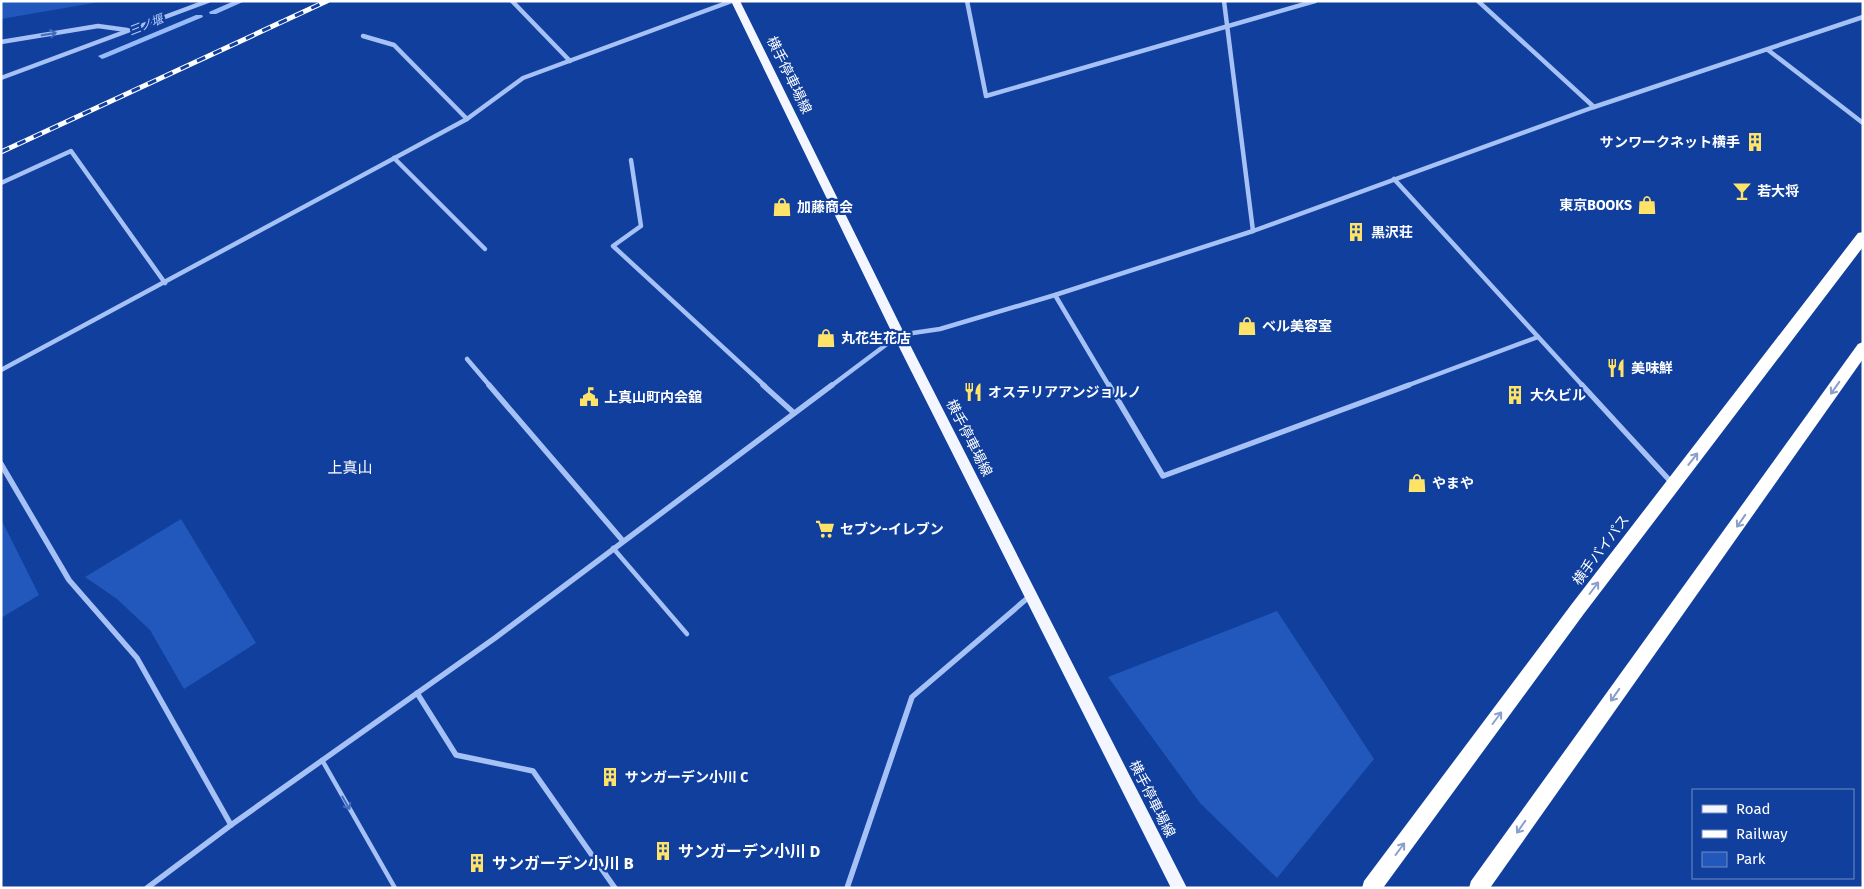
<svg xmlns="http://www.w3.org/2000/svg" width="1864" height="889" font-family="'Fira Sans','Noto Sans JP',sans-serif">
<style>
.green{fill:#2258bc}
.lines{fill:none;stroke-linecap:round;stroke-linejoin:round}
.stream{fill:#97baf8;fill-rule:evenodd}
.lane{stroke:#a5c1f5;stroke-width:4.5}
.street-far1{stroke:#a5c1f5;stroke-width:4.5}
.street{stroke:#a5c1f5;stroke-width:5.5}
.primary{fill:#f3f6ff;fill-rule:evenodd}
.highway{fill:#fff;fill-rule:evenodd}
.rail-casing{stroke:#fff;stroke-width:5}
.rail{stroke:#103f9d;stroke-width:3;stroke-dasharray:9;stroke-linecap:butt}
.oneway{stroke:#446cbc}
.oneway2{stroke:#889fce}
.labels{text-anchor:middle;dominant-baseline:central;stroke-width:4.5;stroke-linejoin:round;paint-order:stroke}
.far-water-label{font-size:12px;font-style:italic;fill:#b2ccfb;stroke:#103f9d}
.street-label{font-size:14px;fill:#fff;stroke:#103f9d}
.poi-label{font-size:14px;font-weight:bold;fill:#fff;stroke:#103f9d;text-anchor:start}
.neighbourhood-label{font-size:15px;fill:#fff;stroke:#103f9d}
.near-poi-label{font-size:16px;font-weight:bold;fill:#fff;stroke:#103f9d;text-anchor:start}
</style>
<rect width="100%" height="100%" fill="#103f9d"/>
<g class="green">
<path d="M1,1H105L1,19Z"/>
<path d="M1,519L39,595L1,618Z"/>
<path d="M181,519L256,643L184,689L150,630L117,599L85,577Z"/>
<path d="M1277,611L1374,759L1277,878L1200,803L1108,677Z"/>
</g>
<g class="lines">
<g class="stream">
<path d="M234,1H245L216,14H210L209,12Z"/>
<path d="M196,15H202L203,17L105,58L102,59L98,56Z"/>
</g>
<g class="lane">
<path d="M613,548L687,634"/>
<path d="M322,760L395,888"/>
</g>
<g class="street-far1">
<path d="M512,1L570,61"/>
<path d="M967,1L986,96L1315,1"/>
<path d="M1224,1L1253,231"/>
<path d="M1478,1L1594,107"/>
<path d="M363,36L394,45L467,119"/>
<path d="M1,42L98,26L127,30"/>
<path d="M1768,50L1863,123"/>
<path d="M1,78L208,1"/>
<path d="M394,158L485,249"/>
<path d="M631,160L641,226L613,246L765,386"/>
<path d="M1394,179L1583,386"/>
<path d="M1,183L71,151L165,283"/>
<path d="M1055,295L1109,386"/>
<path d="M467,359L490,386"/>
<path d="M1,370L467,119L523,78L732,1"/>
<path d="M831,386L899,335L940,329L1055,295L1253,231L1594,107L1863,17"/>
<path d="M1406,386L1538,337"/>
</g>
<g class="street">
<path d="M489,385L623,541"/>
<path d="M763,385L794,413"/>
<path d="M1109,385L1163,476L1409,385"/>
<path d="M1582,385L1672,483"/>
<path d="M1,464L69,580L137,658L231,825"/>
<path d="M417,693L456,755L533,771L615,888"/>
<path d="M147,888L231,825L495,638L832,385"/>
<path d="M847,888L912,697L1030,596"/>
</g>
<path class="primary" d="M731,1H740L905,335L1187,888H1171L893,335Z"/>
<g class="highway">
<path d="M1863,232V247L1583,615L1383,888H1362L1364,881L1571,605L1858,233Z"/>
<path d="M1863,342V359L1490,888H1469L1471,881L1858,344Z"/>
</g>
<g class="rail-casing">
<path id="rail" d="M1,152L327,1"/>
</g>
<use href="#rail" class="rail"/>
</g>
<defs><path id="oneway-shaft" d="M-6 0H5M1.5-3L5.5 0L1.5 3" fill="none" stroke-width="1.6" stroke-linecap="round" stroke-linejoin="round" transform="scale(1.25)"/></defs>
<g class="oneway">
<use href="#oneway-shaft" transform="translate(49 34) rotate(-10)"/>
<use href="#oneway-shaft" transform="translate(346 803) rotate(60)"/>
</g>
<g class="oneway2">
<use href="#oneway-shaft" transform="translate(1835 388) rotate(125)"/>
<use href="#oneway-shaft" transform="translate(1693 459) rotate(-52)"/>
<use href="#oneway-shaft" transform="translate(1741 521) rotate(125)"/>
<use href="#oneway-shaft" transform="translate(1594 588) rotate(-53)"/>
<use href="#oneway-shaft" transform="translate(1615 695) rotate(125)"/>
<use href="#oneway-shaft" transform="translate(1497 718) rotate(-53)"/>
<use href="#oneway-shaft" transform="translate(1521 827) rotate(125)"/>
<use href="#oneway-shaft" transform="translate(1400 849) rotate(-53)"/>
</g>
<defs>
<g id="building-bare" transform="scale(1.5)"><path d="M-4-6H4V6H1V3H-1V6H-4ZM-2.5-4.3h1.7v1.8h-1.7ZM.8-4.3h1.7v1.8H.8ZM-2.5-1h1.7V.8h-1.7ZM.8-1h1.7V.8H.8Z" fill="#ffe369" stroke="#103f9d" stroke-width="2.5" paint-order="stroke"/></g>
<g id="bar-bare" transform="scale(1.5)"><path d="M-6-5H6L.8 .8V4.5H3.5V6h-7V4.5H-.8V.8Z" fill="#ffe369" stroke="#103f9d" stroke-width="2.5" paint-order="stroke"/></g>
<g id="shop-bare" transform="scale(1.5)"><path d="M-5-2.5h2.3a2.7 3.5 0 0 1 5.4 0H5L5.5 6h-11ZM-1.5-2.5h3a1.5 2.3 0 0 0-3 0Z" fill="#ffe369" stroke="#103f9d" stroke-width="2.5" paint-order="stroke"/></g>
<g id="restaurant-bare" transform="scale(1.5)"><path d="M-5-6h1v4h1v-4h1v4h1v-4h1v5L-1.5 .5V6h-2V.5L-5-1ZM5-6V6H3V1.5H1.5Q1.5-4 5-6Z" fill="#ffe369" stroke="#103f9d" stroke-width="2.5" paint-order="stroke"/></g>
<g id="civic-bare" transform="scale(1.5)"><path d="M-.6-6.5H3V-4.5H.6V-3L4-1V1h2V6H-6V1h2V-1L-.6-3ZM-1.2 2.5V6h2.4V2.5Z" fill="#ffe369" stroke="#103f9d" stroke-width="2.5" paint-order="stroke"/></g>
<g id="supermarket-bare" transform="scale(1.5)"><path d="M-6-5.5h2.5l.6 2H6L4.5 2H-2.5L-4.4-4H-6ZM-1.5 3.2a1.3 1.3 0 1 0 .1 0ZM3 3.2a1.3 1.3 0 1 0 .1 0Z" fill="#ffe369" stroke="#103f9d" stroke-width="2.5" paint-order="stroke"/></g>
</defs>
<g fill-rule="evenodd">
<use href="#building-bare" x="1755" y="142"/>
<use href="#bar-bare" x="1742" y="191"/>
<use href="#shop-bare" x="1647" y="205"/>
<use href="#shop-bare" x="782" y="207"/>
<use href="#building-bare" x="1356" y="232"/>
<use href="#shop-bare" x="1247" y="326"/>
<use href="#shop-bare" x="826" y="338"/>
<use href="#restaurant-bare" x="1616" y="368"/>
<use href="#restaurant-bare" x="973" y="392"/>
<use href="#building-bare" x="1515" y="395"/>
<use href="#civic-bare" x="589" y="397"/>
<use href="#shop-bare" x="1417" y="483"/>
<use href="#supermarket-bare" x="825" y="529"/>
<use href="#building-bare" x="610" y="777"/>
<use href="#building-bare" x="663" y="851"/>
<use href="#building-bare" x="477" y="863"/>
</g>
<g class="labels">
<g class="far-water-label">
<text transform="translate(146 25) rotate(-22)">三ノ堰</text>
</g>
<g class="street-label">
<text transform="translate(789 75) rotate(64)">横手停車場線</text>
<text transform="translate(969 438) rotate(63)">横手停車場線</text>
<text transform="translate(1601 550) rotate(-53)">横手バイパス</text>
<text transform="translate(1152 799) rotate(63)">横手停車場線</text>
</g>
<g class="poi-label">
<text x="1740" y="142" text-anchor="end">サンワークネット横手</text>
<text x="1757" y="191">若大将</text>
<text x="1632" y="205" text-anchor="end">東京BOOKS</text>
<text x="797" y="207">加藤商会</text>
<text x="1371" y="232">黒沢荘</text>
<text x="1262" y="326">ベル美容室</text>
<text x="841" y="338">丸花生花店</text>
<text x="1631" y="368">美味鮮</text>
<text x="988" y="392">オステリアアンジョルノ</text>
<text x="1530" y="395">大久ビル</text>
<text x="604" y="397">上真山町内会舘</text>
<text x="1432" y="483">やまや</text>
<text x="840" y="529">セブン-イレブン</text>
<text x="625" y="777">サンガーデン小川 C</text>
</g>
<g class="neighbourhood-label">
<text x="350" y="468">上真山</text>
</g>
<g class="near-poi-label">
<text x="678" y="851">サンガーデン小川 D</text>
<text x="492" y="863">サンガーデン小川 B</text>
</g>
</g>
<rect width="1864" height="889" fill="none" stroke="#ffffff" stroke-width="5"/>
<rect x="1692" y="789" width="162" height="90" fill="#103f9d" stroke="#708cc4"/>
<rect x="1702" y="805" width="25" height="8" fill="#f3f6ff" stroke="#708cc4"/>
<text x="1736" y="814" font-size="15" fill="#ffffff">Road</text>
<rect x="1702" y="830" width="25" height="8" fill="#ffffff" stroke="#708cc4"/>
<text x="1736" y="839" font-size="15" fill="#ffffff">Railway</text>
<rect x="1702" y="852" width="25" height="15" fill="#2258bc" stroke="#708cc4"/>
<text x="1736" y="864" font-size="15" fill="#ffffff">Park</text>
</svg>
